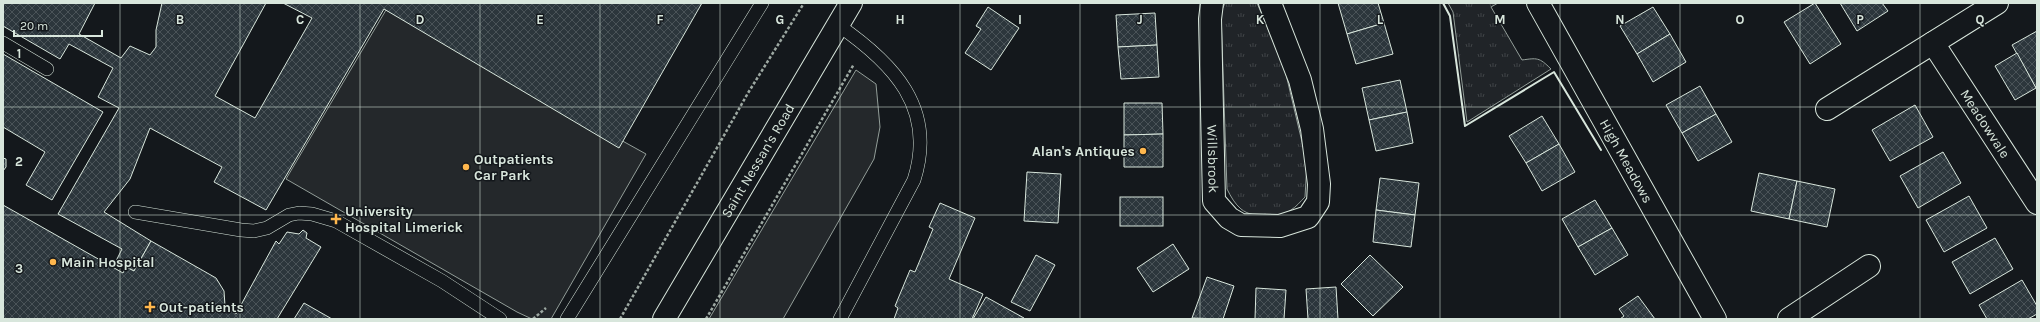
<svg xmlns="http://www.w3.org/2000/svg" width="2040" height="322" font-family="Karla,sans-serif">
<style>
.grass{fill:url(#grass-tufts);stroke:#939e99}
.parking{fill:#24282b;stroke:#939e99}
.building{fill:url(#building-cross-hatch);stroke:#d8e6dc}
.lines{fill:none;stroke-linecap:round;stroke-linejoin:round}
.service-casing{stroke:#d8e6dc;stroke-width:14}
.minor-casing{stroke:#d8e6dc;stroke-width:24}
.secondary-casing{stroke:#d8e6dc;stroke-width:24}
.path{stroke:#9da8a2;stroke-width:2.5;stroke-dasharray:3 2;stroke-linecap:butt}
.service{stroke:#14181c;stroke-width:13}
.minor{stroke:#14181c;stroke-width:22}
.secondary{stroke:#14181c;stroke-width:22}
.wall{stroke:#d8e6dc;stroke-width:2}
.grid{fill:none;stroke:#d8e6dc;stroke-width:1;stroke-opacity:0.55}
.poi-dot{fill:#ffb74d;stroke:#14181c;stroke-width:1.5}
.labels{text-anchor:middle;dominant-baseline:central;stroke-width:3;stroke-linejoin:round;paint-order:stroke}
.street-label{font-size:14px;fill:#d8e6dc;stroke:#14181c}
.poi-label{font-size:14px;font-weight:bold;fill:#d8e6dc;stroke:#14181c;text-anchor:start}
.grid-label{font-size:13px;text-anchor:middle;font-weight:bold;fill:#d8e6dc;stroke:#14181c;stroke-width:3;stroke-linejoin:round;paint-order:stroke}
</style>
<defs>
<pattern id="grass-tufts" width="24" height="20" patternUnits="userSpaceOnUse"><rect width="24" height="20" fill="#202428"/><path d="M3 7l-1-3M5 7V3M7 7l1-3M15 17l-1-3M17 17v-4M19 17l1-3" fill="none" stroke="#404447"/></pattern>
<pattern id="building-cross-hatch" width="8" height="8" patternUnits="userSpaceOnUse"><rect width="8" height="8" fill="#2c363c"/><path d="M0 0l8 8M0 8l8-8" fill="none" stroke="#4a5358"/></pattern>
</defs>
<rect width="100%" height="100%" fill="#14181c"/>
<g class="grass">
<path d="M1225,3H1257L1284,66L1307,163L1305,197C1301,201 1296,207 1291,210C1279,218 1253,219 1241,209C1235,204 1231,197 1227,189L1221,12Z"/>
<path d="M1448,3H1498L1491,7L1522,60C1537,58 1539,57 1551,69L1467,122L1453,12Z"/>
</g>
<g class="parking">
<path d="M386,10L646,154L551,319H532L517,312L286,179Z"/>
<path d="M856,70L876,84L880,127L874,159L783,319H709Z"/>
</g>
<g class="building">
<path d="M3,3H95L79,34L121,58L130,46L150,55L156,47V30L162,3H266L215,96L255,118L312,18L283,3H702L619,148L384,9L266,210L214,182L222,167L150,128L130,179L104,212L151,241L134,271L116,261L122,249L58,214L119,108L98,97L113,68L69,44L60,59L3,26Z"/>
<path d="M1338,3H1378L1384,23L1347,34Z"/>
<path d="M1815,3L1841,44L1810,64L1784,22Z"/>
<path d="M1840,3H1882L1888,11L1857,31Z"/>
<path d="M988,7L1019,28L991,70L965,53L981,29L976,26Z"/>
<path d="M1653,7L1670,34L1637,54L1620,26Z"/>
<path d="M1155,13L1157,45L1118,47L1116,15Z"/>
<path d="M1384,23L1393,54L1356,64L1347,34Z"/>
<path d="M2037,31V88H2036L2012,45Z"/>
<path d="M1670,34L1686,62L1653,82L1637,54Z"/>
<path d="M1157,45L1159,77L1121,79L1118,47Z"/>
<path d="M2017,53L2036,88L2015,100L1995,66Z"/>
<path d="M3,54L103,112L52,200L26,185L45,152L3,127Z"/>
<path d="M1400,80L1407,112L1369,120L1362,88Z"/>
<path d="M1700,86L1716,114L1682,133L1666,105Z"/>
<path d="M1124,103H1162L1163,134L1124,135Z"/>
<path d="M1915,105L1933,137L1890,161L1872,130Z"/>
<path d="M1407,112L1413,143L1376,151L1369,120Z"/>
<path d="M1716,114L1732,142L1698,161L1682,133Z"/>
<path d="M1542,116L1559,144L1526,163L1509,136Z"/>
<path d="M1163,134V167H1124V135Z"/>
<path d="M1559,144L1575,172L1542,191L1526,163Z"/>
<path d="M1943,152L1961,183L1918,208L1900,176Z"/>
<path d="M3,158L6,159V167L3,171Z"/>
<path d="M1027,172L1061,174L1058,223L1024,221Z"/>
<path d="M1759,173L1797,181L1789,219L1751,211Z"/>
<path d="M1380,178L1419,183L1415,215L1376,210Z"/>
<path d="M1797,181L1835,189L1827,227L1789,219Z"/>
<path d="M1969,196L1987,228L1944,252L1926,220Z"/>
<rect x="1120" y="197" width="43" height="29"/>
<path d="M1595,200L1612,228L1578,247L1562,219Z"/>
<path d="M940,203L975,218L949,279L983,294L972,319H894L898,308L895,306L910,270L915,272L933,229L929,227Z"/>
<path d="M3,205L123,273L126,267L134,271L151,241L216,278L224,291L225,306L236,314L276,241L279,244L287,232L299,234L303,230L307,233L306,238L321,247L277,319H3Z"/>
<path d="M1376,210L1415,215L1411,247L1373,242Z"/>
<path d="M1612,228L1628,255L1595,275L1578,247Z"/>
<path d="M1995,238L2013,269L1970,294L1952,262Z"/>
<path d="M1173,244L1189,269L1153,292L1137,268Z"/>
<path d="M1036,255L1055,265L1030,311L1011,302Z"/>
<path d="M1370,255L1403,287L1373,316L1341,284Z"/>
<path d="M1207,277L1234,286L1223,319L1192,318Z"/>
<path d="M2022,280L2037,306V314L2028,319H1987L1979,305Z"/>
<path d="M1336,287L1338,319H1308L1306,289Z"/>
<path d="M1256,288L1286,290L1284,319H1255Z"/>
<path d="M1638,296L1655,319H1620L1624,316L1619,309Z"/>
<path d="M986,297L1024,318L1023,319H973Z"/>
<path d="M304,303L332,319H294Z"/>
</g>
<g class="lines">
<g class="service-casing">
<g id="service">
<path d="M838,25C893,63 937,108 914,180L840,319"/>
<path d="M3,43L47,69"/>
<path d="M135,212L241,230L254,231L267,228L289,215L299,213L312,214L336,221L442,281L500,319"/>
<path d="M567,319L762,3"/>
</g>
</g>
<g class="minor-casing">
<g id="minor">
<path id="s1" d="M1212,3L1210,19L1214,201L1229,218L1241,225L1280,226L1308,217L1318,202L1319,184L1312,129L1300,80L1270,3"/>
<path id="s2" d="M1538,3L1715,319"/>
<path id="s3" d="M1933,43L2037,203"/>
<path d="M1827,109L1997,3"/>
<path d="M1789,319L1869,266"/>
</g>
</g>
<g class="secondary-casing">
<g id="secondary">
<path id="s4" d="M664,319L851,3"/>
</g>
</g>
<g class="path">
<path d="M533,319L546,308"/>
<path d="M620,319L748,93L804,3"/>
<path d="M706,319L854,64"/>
</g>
<use href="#service" class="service"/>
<use href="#minor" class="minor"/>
<use href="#secondary" class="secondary"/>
<path class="wall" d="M1443,3L1450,16L1465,126L1554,72L1601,150"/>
</g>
<path class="grid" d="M120,3V319M240,3V319M360,3V319M480,3V319M600,3V319M720,3V319M840,3V319M960,3V319M1080,3V319M1200,3V319M1320,3V319M1440,3V319M1560,3V319M1680,3V319M1800,3V319M1920,3V319M3,107H2037M3,215H2037"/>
<g class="poi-dot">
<circle cx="1143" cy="151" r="4"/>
<circle cx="466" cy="167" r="4"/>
<path d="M334 213h4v4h4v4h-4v4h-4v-4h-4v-4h4z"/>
<circle cx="53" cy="262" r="4"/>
<path d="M148 301h4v4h4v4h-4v4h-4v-4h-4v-4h4z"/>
</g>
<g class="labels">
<g class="street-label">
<text stroke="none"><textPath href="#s3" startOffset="96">Meadowvale</textPath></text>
<text stroke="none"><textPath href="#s1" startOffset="156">Willsbrook</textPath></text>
<text stroke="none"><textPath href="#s4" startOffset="184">Saint Nessan's Road</textPath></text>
<text stroke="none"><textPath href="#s2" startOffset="181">High Meadows</textPath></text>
</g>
<g class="poi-label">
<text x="1135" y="151" text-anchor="end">Alan's Antiques</text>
<text x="474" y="159">Outpatients<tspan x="474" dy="16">Car Park</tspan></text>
<text x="345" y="211">University<tspan x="345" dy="16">Hospital Limerick</tspan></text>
<text x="61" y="262">Main Hospital</text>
<text x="159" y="307">Out-patients</text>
</g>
</g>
<g class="grid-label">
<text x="180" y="24">B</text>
<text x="300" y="24">C</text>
<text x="420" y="24">D</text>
<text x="540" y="24">E</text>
<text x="660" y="24">F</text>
<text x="780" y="24">G</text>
<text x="900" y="24">H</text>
<text x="1020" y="24">I</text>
<text x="1140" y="24">J</text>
<text x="1260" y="24">K</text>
<text x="1380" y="24">L</text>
<text x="1500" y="24">M</text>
<text x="1620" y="24">N</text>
<text x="1740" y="24">O</text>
<text x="1860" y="24">P</text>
<text x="1980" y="24">Q</text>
<text x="19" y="58">1</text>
<text x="19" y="166">2</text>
<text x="19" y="273">3</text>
</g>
<rect width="2040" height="322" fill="none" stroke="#d8e6dc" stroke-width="8"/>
<path d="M14 30v6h88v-6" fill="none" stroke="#d8e6dc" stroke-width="2"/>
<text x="20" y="30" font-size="12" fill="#d8e6dc" stroke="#14181c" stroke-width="3" paint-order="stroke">20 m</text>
</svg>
